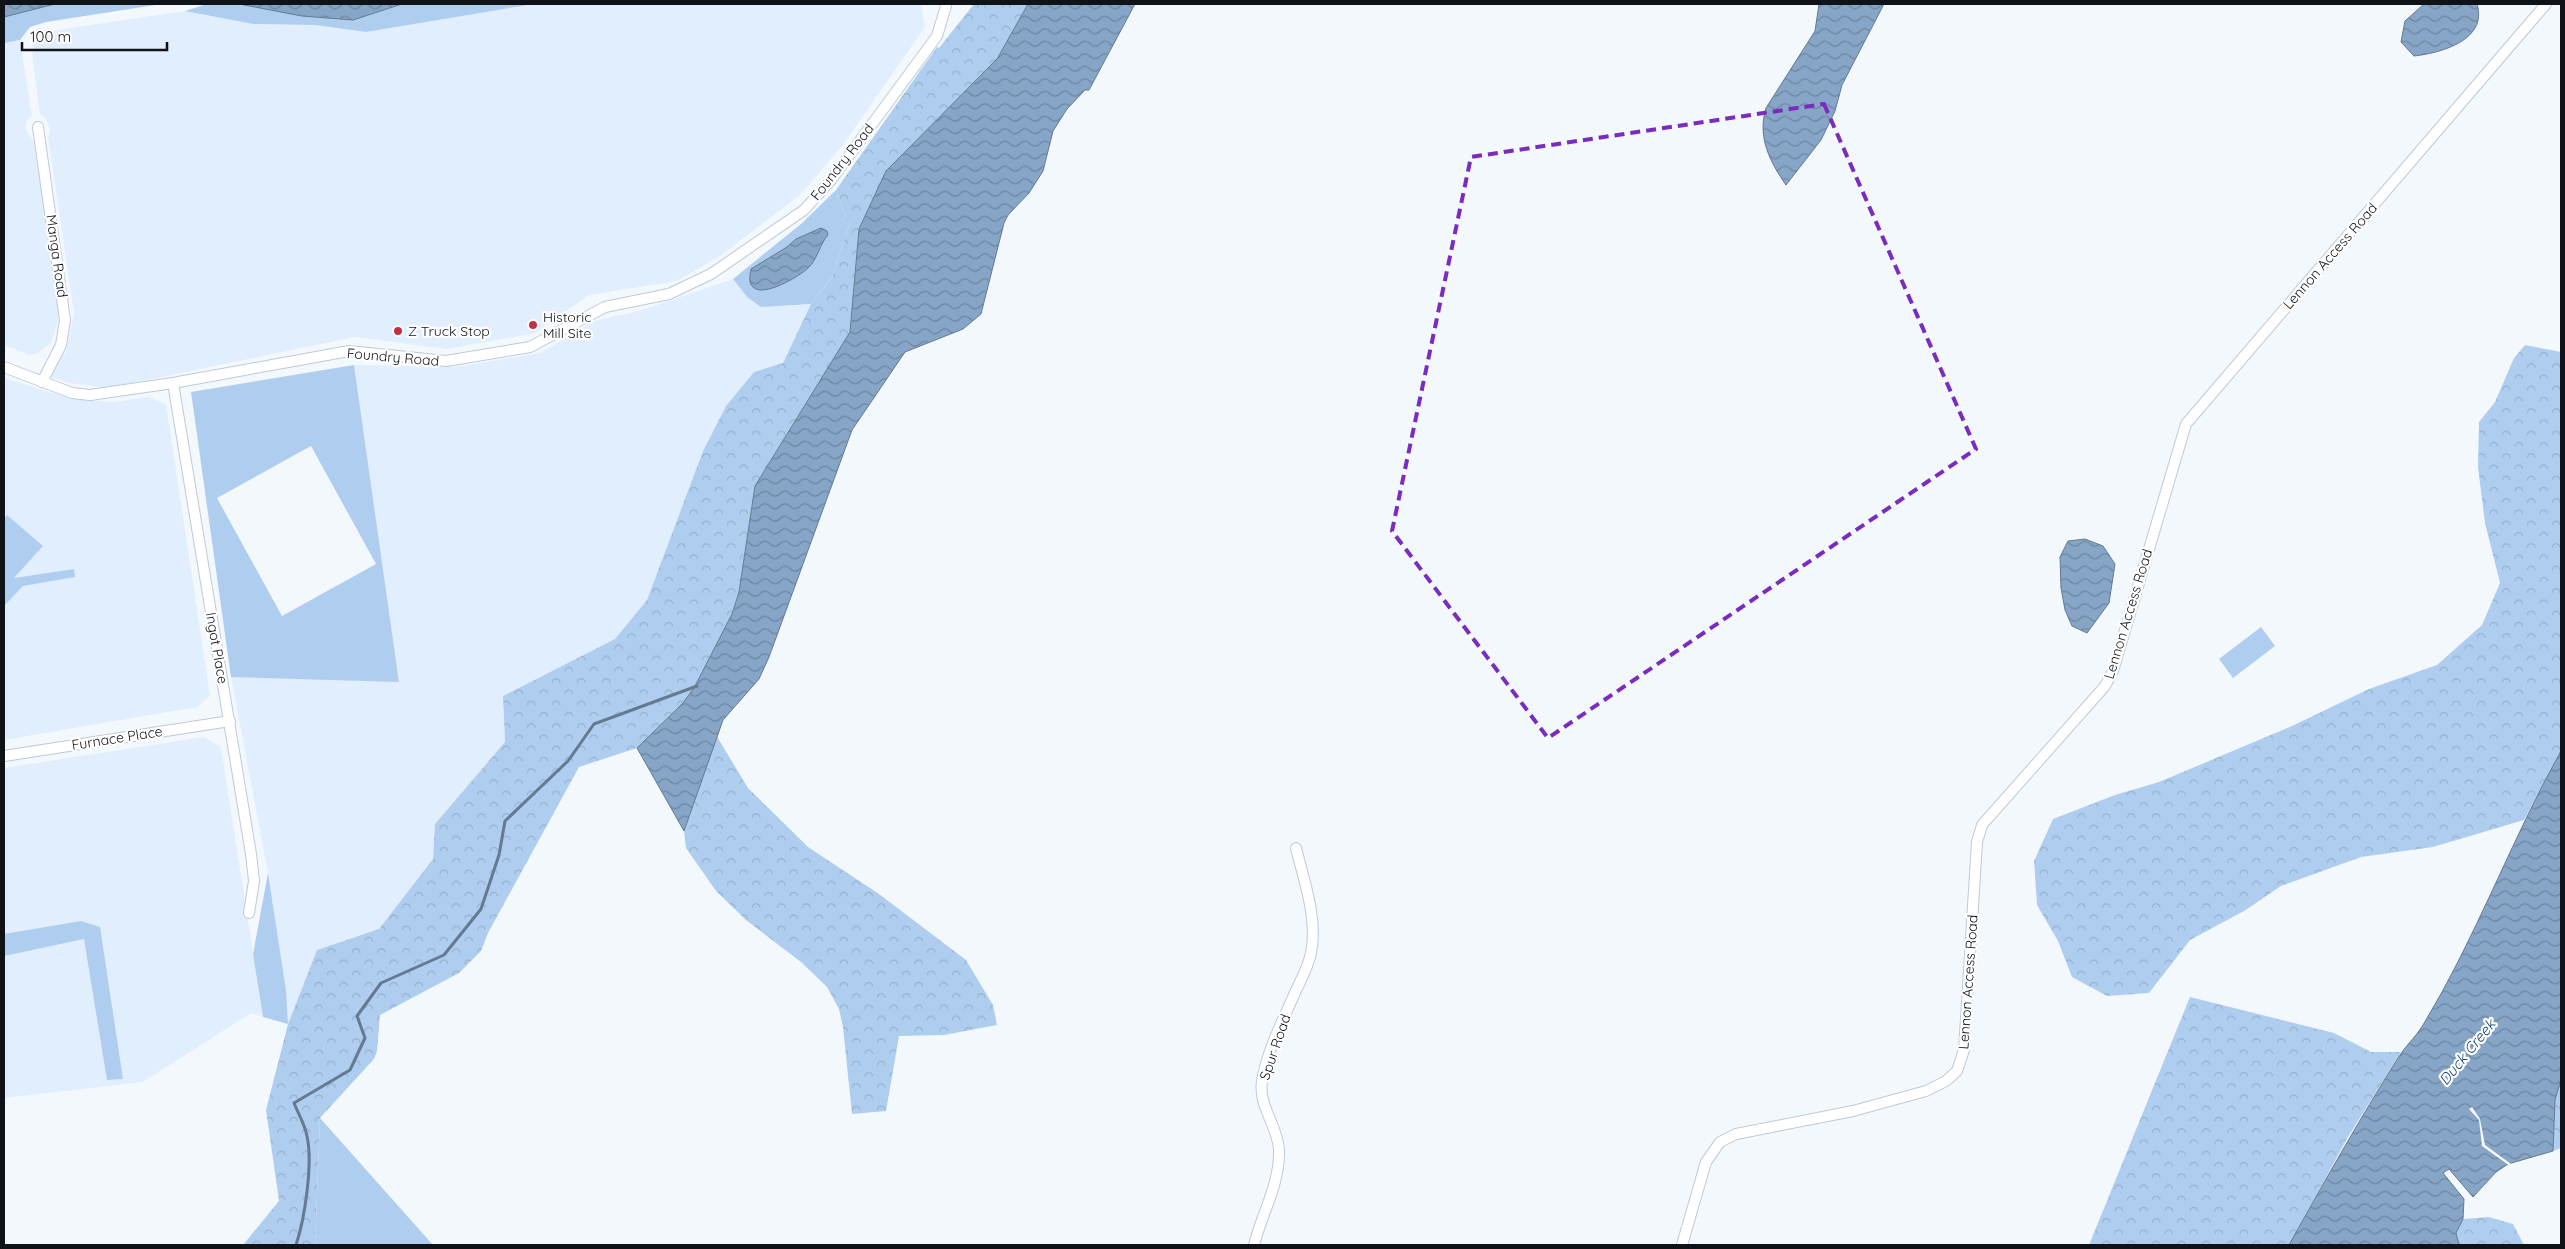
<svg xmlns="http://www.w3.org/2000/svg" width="2565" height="1249" font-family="Quicksand,sans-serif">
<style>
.built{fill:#e0eefd}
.green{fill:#afceef;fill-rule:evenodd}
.forest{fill:url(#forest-crowns)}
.water{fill:url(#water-waves);stroke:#637a92}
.pier{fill:#f3f8fd}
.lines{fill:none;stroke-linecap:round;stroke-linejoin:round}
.stream{stroke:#637a92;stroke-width:3}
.minor-casing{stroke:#becad7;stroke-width:12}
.minor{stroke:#fff;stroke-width:10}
.marked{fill:none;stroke:#7b2cbf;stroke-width:4;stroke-dasharray:10 6;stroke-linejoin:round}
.poi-dot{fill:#c13143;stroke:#fff;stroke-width:2}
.labels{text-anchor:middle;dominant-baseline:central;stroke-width:4.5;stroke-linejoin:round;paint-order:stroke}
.street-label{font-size:14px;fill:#0f1318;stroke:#fff}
.poi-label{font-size:14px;fill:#0f1318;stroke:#fff;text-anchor:start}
.water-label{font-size:15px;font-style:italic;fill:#194773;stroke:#fff}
</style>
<defs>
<pattern id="forest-crowns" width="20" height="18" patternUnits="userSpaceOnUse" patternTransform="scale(1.25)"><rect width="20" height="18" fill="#afceef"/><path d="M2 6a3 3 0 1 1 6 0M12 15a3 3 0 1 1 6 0" fill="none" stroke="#95b0cc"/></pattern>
<pattern id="water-waves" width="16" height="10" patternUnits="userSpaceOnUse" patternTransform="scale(1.25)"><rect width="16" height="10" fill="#87a6c7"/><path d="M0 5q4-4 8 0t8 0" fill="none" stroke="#6d86a1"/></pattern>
</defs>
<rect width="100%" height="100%" fill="#f3f8fd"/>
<g class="built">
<path d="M534,4H921L925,27L842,146L799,196L720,256L677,281L589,295L535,333L447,349L355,337L108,388L69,383L47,376L66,352L74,313L48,137L50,130L46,119L40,114L32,53L36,37L40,34L84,26L185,11L253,24L315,25L366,32Z"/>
<path d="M20,40L32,116L27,120L25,128L34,143L58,298V321L51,343L38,353L29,355L4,345V43Z"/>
<path d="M733,279L747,297L761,307L811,304L783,363L754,372L726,406L703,451L647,600L615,639L503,696L505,742L435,824L433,859L379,929L317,950L288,1024L286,990L268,873L231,677L399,681L354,365L455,367L540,353L594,321L639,311Z"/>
<path d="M4,378L72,399L114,402L148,397L166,404L210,696L197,707L4,740V606L23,586L75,576L74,569L14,579L7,515L4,519Z"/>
<path d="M204,737L221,747L263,1017L251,1013L143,1082L4,1098V768Z"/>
</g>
<g class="green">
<path d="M55,4H162L46,22L30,27L20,40L4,43V17Z"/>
<path d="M207,4H239L353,20L402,4H534L366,32L315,25L253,24L185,11Z"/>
<path d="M836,190L849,225L832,277L811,304L761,307L747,297L733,279L801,224Z"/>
<path d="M354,365L399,682L231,677L191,392ZM311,446L376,564L282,616L217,498Z"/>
<path d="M7,515L43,546L14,578L74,569L75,577L23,586L4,606V519Z"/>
<path d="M2261,627L2275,646L2233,678L2219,659Z"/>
<path d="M268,873L286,990L288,1024L263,1017L253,954Z"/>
<path d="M81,921L100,927L123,1079L107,1080L84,939L4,956V934Z"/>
<path d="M320,1118L433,1245H315Z"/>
</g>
<g class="forest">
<path d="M974,4H1028L997,59L886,171L859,229L850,332L755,486L739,592L732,614L694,688L683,703L637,748L579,767L488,933L481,951L459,973L380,1015L377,1051L374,1059L320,1118L315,1245H243L279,1201L266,1110L288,1024L317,950L379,929L433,859L435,824L505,742L503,696L615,639L647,600L703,451L726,406L754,372L783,363L811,304L832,277L849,225L836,190L937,47L939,48Z"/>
<path d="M2525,345L2561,352V751L2524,820L2433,847L2361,857L2281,886L2244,911L2190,940L2149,993L2107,996L2072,977L2058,941L2037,905L2034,861L2053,819L2115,795L2159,782L2292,726L2369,689L2437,665L2482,625L2500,583L2485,523L2478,467L2479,422L2495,402L2514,358Z"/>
<path d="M716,735L748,788L808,847L879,894L966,960L993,1005L997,1025L944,1035L899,1036L886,1111L852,1114L843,1027L839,1009L827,987L801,962L746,920L716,891L686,848L684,831Z"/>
<path d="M2190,997L2334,1033L2371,1052H2401L2348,1137L2289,1245H2089Z"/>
<path d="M2561,1079V1148L2553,1151L2555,1100Z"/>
<path d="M2489,1217L2513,1224L2524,1245H2459L2456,1233L2463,1219Z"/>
</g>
<g class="water">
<path d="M4,4H55L4,17Z"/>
<path d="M239,4H402L353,20L302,16Z"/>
<path d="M1028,4H1135L1089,90H1085L1067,109L1053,131L1043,171L1029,193L1008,215L1004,223L981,314L963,329L905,352L852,430L769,657L759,679L723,720L684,831L637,748L683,703L694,688L732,614L739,592L755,486L850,332L859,229L886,171L997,59Z"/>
<path d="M1819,4H1884L1842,85L1835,111L1821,140L1786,185C1770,162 1757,137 1766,108L1815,31Z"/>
<path d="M2424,4H2477C2488,40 2441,53 2414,56L2401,42L2405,21Z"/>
<path d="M821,228L827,231L828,235C819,245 818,259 808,268C800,276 763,298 753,287C748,283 750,275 751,269L787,247L796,239Z"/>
<path d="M2085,539L2103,546L2115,564L2109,603L2087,633L2072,626L2065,610L2061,588L2060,557L2068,541Z"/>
<path d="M2561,751V1079L2555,1100L2553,1151L2508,1164L2496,1172L2473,1197L2449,1169L2443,1173L2464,1199L2463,1219L2456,1233L2459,1245H2289C2324,1182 2359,1120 2398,1058C2405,1046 2416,1037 2423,1025C2476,938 2511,840 2561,751Z"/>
</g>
<path class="pier" d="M2472,1107L2480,1119L2485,1145L2511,1164L2510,1166L2482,1146L2479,1120L2469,1109Z"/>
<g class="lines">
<path class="stream" d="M296,1245C305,1218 313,1163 307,1136C305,1125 298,1113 294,1103L350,1070L365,1038L357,1016L381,983L444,955L481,909L499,855L505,821L568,761L594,724L697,686"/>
<g class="minor-casing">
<g id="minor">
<path d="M38,127L65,320L61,345L42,382"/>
<path d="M4,367L72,393L90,395L173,383L349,351L446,361L530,347L605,307L669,294L711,274L804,210L831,180L937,36L946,6"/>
<path d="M173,383L251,854L254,881L249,913"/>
<path d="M4,756L230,721"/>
<path d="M1254,1245C1262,1213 1280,1184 1279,1150C1278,1126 1258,1106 1262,1081C1267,1051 1282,1022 1294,995C1300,981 1308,968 1311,953C1318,919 1304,881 1296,848"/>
<path d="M1682,1245L1706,1162L1720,1142L1736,1134L1853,1111L1926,1091L1946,1081L1957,1071L1964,1050L1977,842L1982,825L2105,686L2113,671L2186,424L2546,4"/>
</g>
</g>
<use href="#minor" class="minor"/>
</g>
<path class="marked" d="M1824,104L1976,449L1548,738L1392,531L1471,157Z"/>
<g class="poi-dot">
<circle cx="533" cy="325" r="5"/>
<circle cx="398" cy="331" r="5"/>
</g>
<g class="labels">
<g class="street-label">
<text transform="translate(842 162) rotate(-52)">Foundry Road</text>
<text transform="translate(57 256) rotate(82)">Manga Road</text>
<text transform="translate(2330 256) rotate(-49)">Lennon Access Road</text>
<text transform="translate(393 357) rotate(5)">Foundry Road</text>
<text transform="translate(2128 614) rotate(-73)">Lennon Access Road</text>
<text transform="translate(217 648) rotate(80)">Ingot Place</text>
<text transform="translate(117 738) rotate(-9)">Furnace Place</text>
<text transform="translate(1968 982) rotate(-86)">Lennon Access Road</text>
<text transform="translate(1275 1047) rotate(-71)">Spur Road</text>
</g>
<g class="poi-label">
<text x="543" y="317">Historic<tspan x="543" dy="16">Mill Site</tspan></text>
<text x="408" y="331">Z Truck Stop</text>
</g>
<g class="water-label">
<text transform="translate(2467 1052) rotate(-51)">Duck Creek</text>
</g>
</g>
<rect width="2565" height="1249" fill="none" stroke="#0f1318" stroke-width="10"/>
<path d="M22 42v8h145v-8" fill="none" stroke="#0f1318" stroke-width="2.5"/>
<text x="30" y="42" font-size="15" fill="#0f1318" stroke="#ffffff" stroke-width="4" paint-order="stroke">100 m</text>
</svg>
